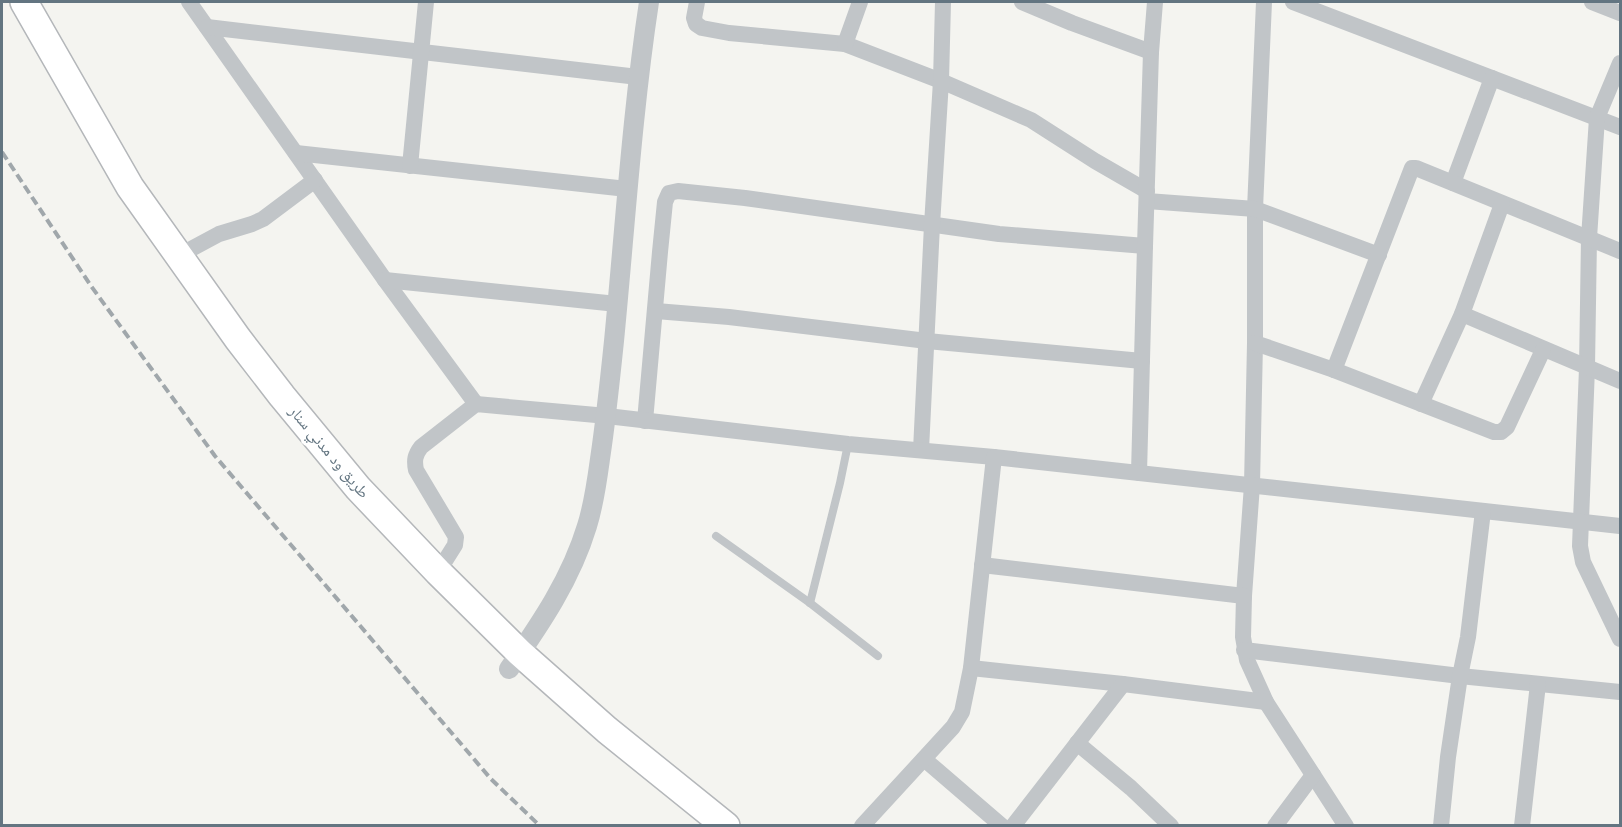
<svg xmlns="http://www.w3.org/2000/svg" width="1622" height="827" font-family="'Nunito Sans','Noto Naskh Arabic',sans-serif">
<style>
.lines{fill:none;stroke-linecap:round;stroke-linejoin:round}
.trunk-casing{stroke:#b4b7ba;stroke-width:30}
.service{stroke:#c1c5c8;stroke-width:8}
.minor{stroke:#c1c5c8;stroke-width:16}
.tertiary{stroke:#c1c5c8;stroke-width:20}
.trunk{stroke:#fff;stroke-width:27}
.rail{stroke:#a0a7ab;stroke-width:4;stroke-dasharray:9 4.5;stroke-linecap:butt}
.labels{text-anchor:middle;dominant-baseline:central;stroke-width:6;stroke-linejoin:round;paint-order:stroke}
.street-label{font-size:16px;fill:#637581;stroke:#fff}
</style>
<rect width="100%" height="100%" fill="#f4f4f0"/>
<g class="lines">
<g class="trunk-casing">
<path id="trunk" d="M24,2L130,187L238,339L282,396L358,488L438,572L520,653L607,730L726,826"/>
</g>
<g class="service">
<path d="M716,536L810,603L878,656"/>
<path d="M810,603L840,483L848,444"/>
</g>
<g class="minor">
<path d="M189,2L385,280L476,404"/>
<path d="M697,2L694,18L696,24L702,28L729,33L845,44L941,81L1031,120L1095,161L1147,191"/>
<path d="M1022,2L1072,23L1151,52"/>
<path d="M1264,2L1255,209V343L1252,485L1244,596L1243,637L1247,660L1266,702L1346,826"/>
<path d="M1293,2L1620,127"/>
<path d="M1592,2L1620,13"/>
<path d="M207,27L638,77"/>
<path d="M845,44L860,2"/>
<path d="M1620,63L1597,118L1589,238L1587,368L1580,546L1583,562L1620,639"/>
<path d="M296,153L627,189"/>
<path d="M410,166L426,2"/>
<path d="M1453,183L1492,78"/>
<path d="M1147,201L1255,209L1379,255"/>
<path d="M178,256L219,234L252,224L263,219L315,180"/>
<path d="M385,280L617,304"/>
<path d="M656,311L729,317L927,341L1142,361"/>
<path d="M1462,314L1620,381"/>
<path d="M1255,343L1334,370L1494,432H1501L1507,427L1543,350"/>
<path d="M1334,370L1412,168H1416L1620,251"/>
<path d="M1421,404L1462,314L1502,204"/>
<path d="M645,421L660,252L665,202L669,193L678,191L745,198L999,234L1145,246"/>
<path d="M921,450L932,225L941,81L943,2"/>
<path d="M1139,473L1145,246L1151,52L1155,2"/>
<path d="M982,565L1244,596"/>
<path d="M438,572L455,545L456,537L416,470C414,460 415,455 421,447L476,404L607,416L848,444L994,457L1620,526"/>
<path d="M1244,650L1460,676L1620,692"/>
<path d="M971,668L1123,684L1266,702"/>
<path d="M1077,743L1131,788L1171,826"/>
<path d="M924,759L1002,826"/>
<path d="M862,826L953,727L962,712L971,668L994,457"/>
<path d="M1013,826L1123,684"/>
<path d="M1275,826L1313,775"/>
<path d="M1441,826L1448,757L1460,676L1468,637L1483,511"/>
<path d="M1522,826L1538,684"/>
</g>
<path class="tertiary" d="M509,669C541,623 571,579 587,526C594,504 597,481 600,459C606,419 610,380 614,341C625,228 632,114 649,2"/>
<use href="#trunk" class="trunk"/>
<path class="rail" d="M2,152L91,286L215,456L491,779L540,826"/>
</g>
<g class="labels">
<g class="street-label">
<text transform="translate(329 452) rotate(50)">طريق ود مدني سنار</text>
</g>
</g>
<rect width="1622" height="827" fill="none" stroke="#637581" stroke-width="6"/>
</svg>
